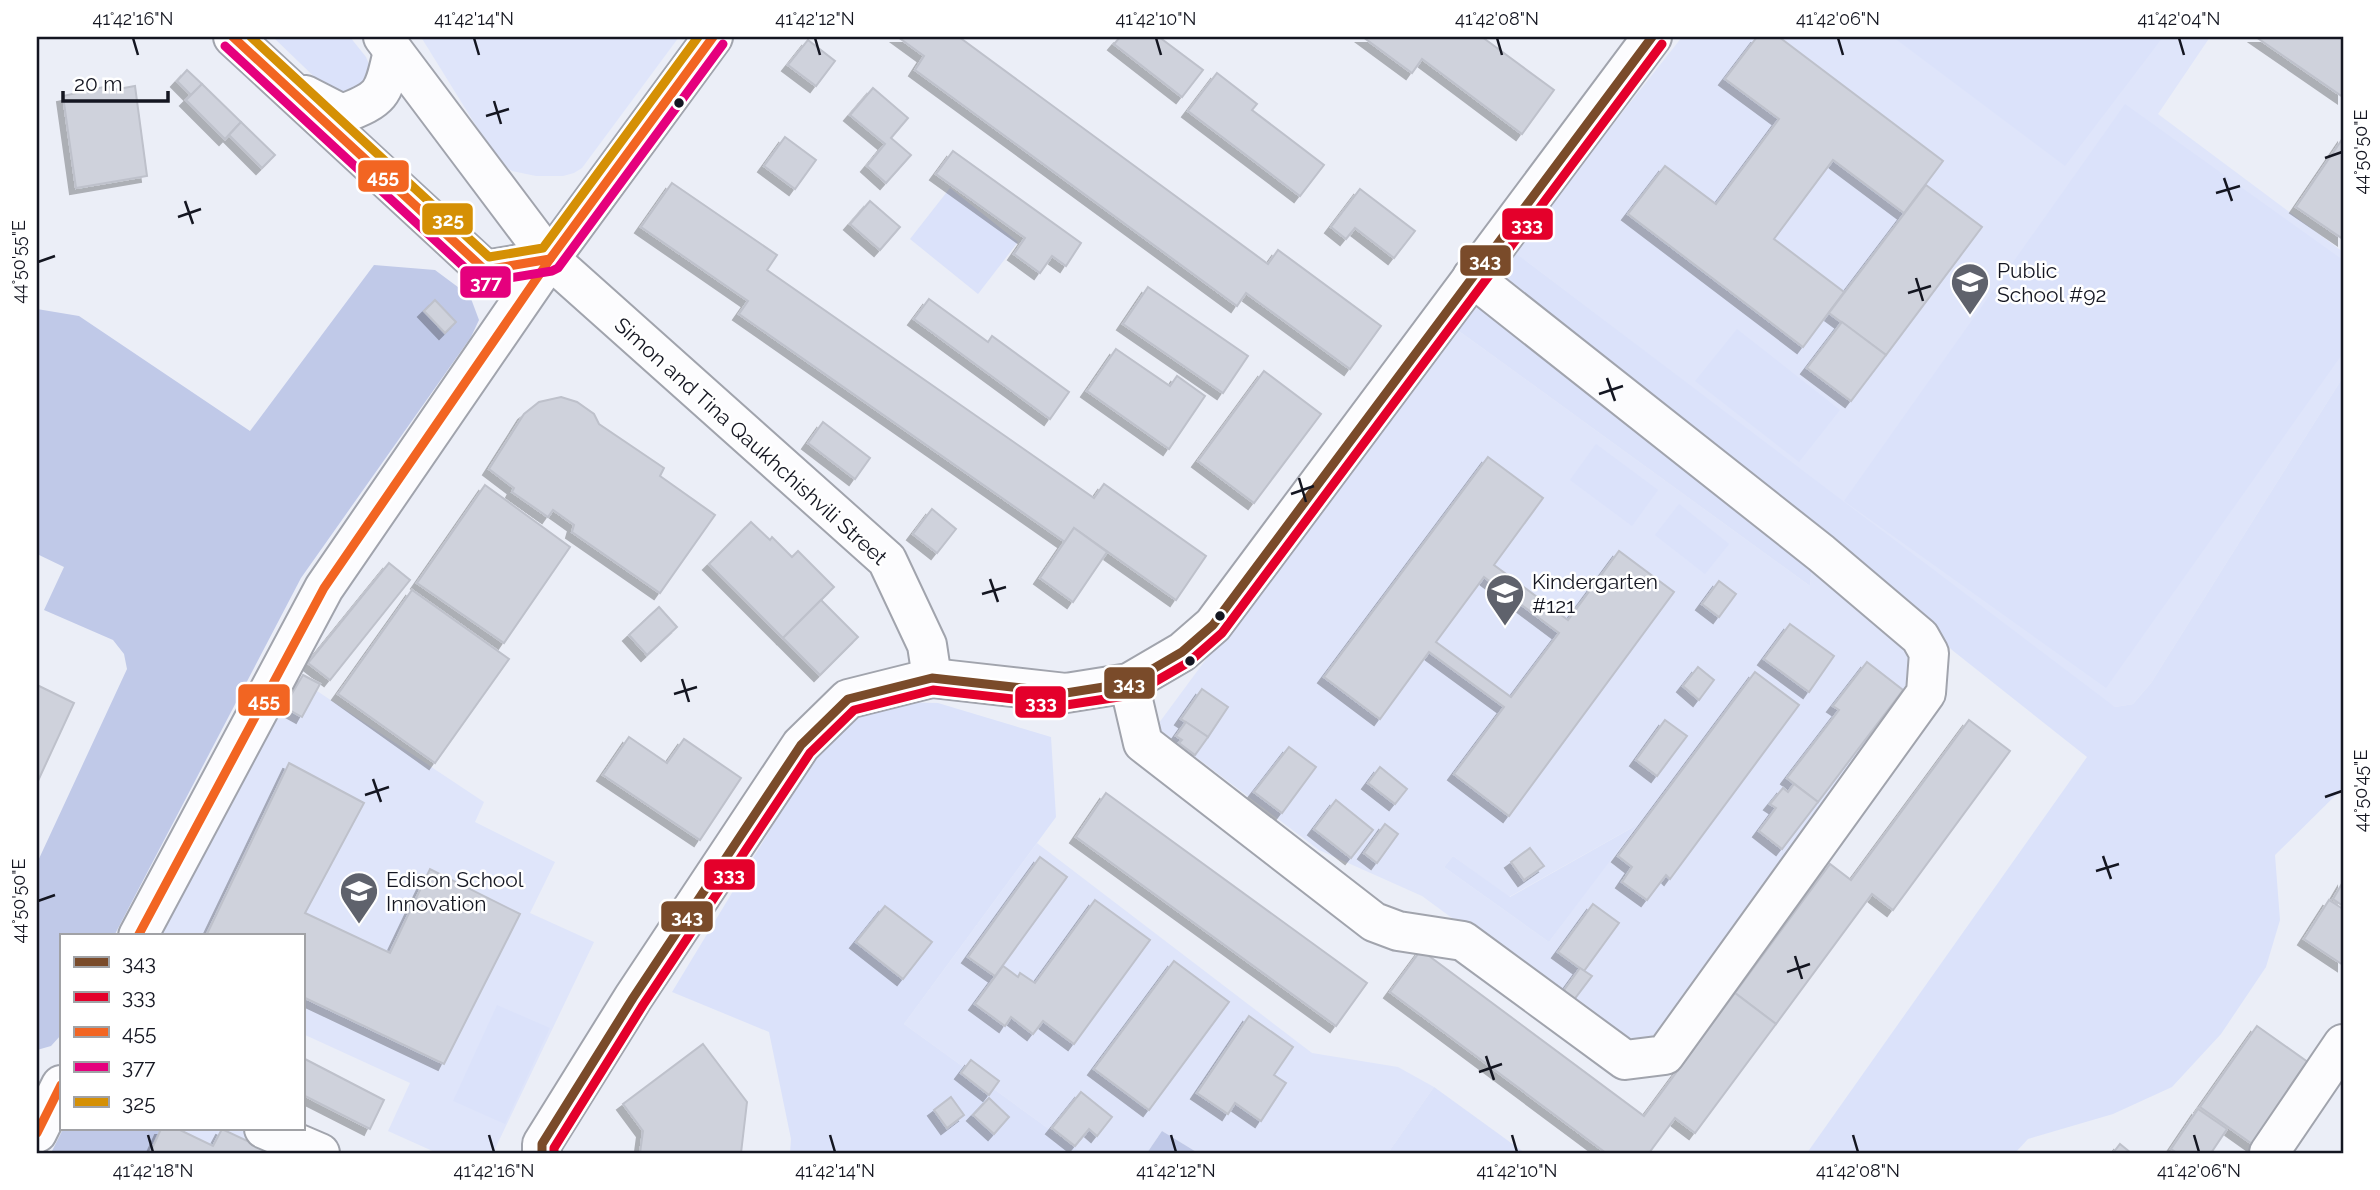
<svg xmlns="http://www.w3.org/2000/svg" width="2380" height="1190" font-family="Raleway,sans-serif">
<style>
.built{fill:#dfe5fa;fill-rule:evenodd}
.green{fill:#dbe2fa}
.forest{fill:#c0c9e8}
.building{fill:#cfd2dc;stroke:#bec1cb;stroke-width:2;fill-rule:evenodd;filter:url(#shadow)}
.lines{fill:none;stroke-linecap:round;stroke-linejoin:round}
.street-casing{stroke:#a1a4ad;stroke-width:42}
.secondary-casing{stroke:#a1a4ad;stroke-width:42}
.street{stroke:#fcfcfe;stroke-width:38}
.secondary{stroke:#fcfcfe;stroke-width:38}
.bus-1-casing{stroke:#fff;stroke-width:14}
.bus-2-casing{stroke:#fff;stroke-width:14}
.bus-3-casing{stroke:#fff;stroke-width:14}
.bus-4-casing{stroke:#fff;stroke-width:14}
.bus-5-casing{stroke:#fff;stroke-width:14}
.bus-1{stroke:#7a4b2a;stroke-width:9}
.bus-2{stroke:#e4002b;stroke-width:9}
.bus-3{stroke:#f26522;stroke-width:9}
.bus-4{stroke:#e5007d;stroke-width:9}
.bus-5{stroke:#d59005;stroke-width:9}
.ticks{fill:none;stroke:#141621;stroke-width:2.5}
.bus-dot{fill:#141621;stroke:#fff;stroke-width:2.5}
.labels{text-anchor:middle;dominant-baseline:central;stroke-width:5;stroke-linejoin:round;paint-order:stroke}
.poi-label{font-size:21px;fill:#141621;stroke:#fff;text-anchor:start}
.street-label{font-size:21px;fill:#141621;stroke:#fff}
.line-badge{stroke:#fff;stroke-width:2.5}
.badge-label{font-size:19px;text-anchor:middle;font-weight:bold;fill:#fff}
.neatline{fill:none;stroke:#141621;stroke-width:2.5}
.ticks-label{font-size:18px;text-anchor:middle;fill:#141621}
</style>
<defs>
<filter id="shadow"><feDropShadow dx="-6" dy="6" stdDeviation="0" flood-color="#0004"/></filter>
</defs>
<rect width="100%" height="100%" fill="#ebeef7"/>
<g class="built">
<path d="M421,37H679L582,168L574,173L563,176H536L512,171L505,166L491,150Z"/>
<path d="M1682,37H2210L2158,114L2343,252V377L2151,683L2133,704L2115,707L2095,694L1513,251Z"/>
<path d="M1452,326L1810,586L1812,563L1911,641L1919,676L1655,1040L1613,1036L1422,896L1319,850L1156,727ZM1635,826L1549,942L1444,867L1453,856L1509,897Z"/>
<path d="M293,675L484,802L475,822L555,862L530,913L594,942L493,1153H437L388,1131L410,1083L303,1034V936H157Z"/>
<path d="M1037,843L1312,1053L1398,1067L1434,1087L1388,1153H1198L1162,1131L1147,1153H1082L904,1024Z"/>
<path d="M161,1129H244L301,1153H150Z"/>
</g>
<g class="green">
<path d="M273,37H350L366,57L371,69L366,82L358,90L330,92Z"/>
<path d="M1893,37H2163L2065,166Z"/>
<path d="M2125,104L2343,260V353L2106,688L1844,501Z"/>
<path d="M950,188L1018,242L978,294L910,239Z"/>
<path d="M1513,251L2115,707L2133,704L2151,683L2343,377V788L2275,855L2280,920L2266,967L2221,1034L2172,1087L2113,1114L2028,1139L2015,1153H1807L2087,757L1952,650L1928,626L1490,279Z"/>
<path d="M1488,302L1812,563L1810,586L1452,326L1459,315Z"/>
<path d="M1737,329L1840,410L1799,462L1695,381Z"/>
<path d="M1596,444L1658,490L1632,526L1570,480Z"/>
<path d="M1679,504L1729,544L1705,574L1655,535Z"/>
<path d="M894,702L938,703L1051,737L1056,817L904,1024L1082,1153H790L791,1139L769,1032L672,992L816,754L863,711Z"/>
<path d="M1637,825L1549,942L1444,867L1453,856L1510,897Z"/>
<path d="M497,1005L550,1028L505,1124L453,1101Z"/>
<path d="M1434,1087L1525,1153H1388Z"/>
</g>
<g class="forest">
<path d="M374,265L435,270L470,296L479,320L471,337L301,578L114,936H61V1035L51,1046L37,1050V863L127,669L124,654L113,640L44,610L64,567L37,554V309L79,316L250,431Z"/>
<path d="M63,1129H161L150,1153H51Z"/>
<path d="M1162,1131L1198,1153H1147Z"/>
</g>
<g class="building">
<path d="M898,37H959L1268,264L1278,250L1381,326L1350,369L1246,293L1237,306L915,70L924,56Z"/>
<path d="M1120,37H1159L1203,70L1182,97L1114,44Z"/>
<path d="M1363,37H1482L1554,90L1522,134L1422,59L1412,73Z"/>
<path d="M1757,37H1779L1943,161L1904,213L1833,160L1774,239L1844,292L1803,347L1628,214L1665,166L1716,204L1779,119L1725,79Z"/>
<path d="M2256,37H2343V97Z"/>
<path d="M808,40L835,61L816,86L788,65Z"/>
<path d="M187,70L202,84L191,95L177,81Z"/>
<path d="M1217,73L1257,104L1252,110L1324,165L1300,196L1188,111Z"/>
<path d="M202,84L241,122L225,139L186,100Z"/>
<path d="M108,86L113,90L135,86L147,176L76,188L63,96Z"/>
<path d="M873,88L908,118L891,138L911,155L886,183L867,166L885,144L850,115Z"/>
<path d="M241,122L275,155L262,168L229,135Z"/>
<path d="M785,137L816,160L795,189L764,166Z"/>
<path d="M2343,138V239L2296,207Z"/>
<path d="M953,151L1081,243L1066,266L1052,256L1040,273L1014,254L1025,238L936,174Z"/>
<path d="M672,183L777,255L767,270L1094,498L1104,484L1206,556L1176,600L1074,528L1065,542L739,314L748,301L641,227Z"/>
<path d="M1926,185L1982,227L1886,355L1829,313Z"/>
<path d="M1360,189L1415,231L1394,258L1355,228L1346,239L1331,227Z"/>
<path d="M870,201L900,227L880,250L850,224Z"/>
<path d="M1148,287L1248,356L1223,393L1123,324Z"/>
<path d="M929,299L988,342L992,336L1069,392L1050,419L914,319Z"/>
<path d="M435,300L456,322L445,333L424,311Z"/>
<path d="M1842,322L1886,355L1851,401L1807,368Z"/>
<path d="M1116,349L1170,386L1177,376L1205,396L1169,449L1087,391Z"/>
<path d="M1264,371L1321,414L1254,503L1198,461Z"/>
<path d="M561,397L577,402L594,414L599,424L664,468L660,476L715,515L660,593L572,532L574,525L553,510L548,517L512,492L514,488L489,469L524,414L539,402Z"/>
<path d="M823,422L870,458L855,479L808,443Z"/>
<path d="M1488,457L1543,498L1494,565L1568,620L1619,551L1674,592L1509,816L1454,774L1504,707L1429,652L1380,719L1324,677ZM1484,577L1559,633L1511,697L1436,642Z"/>
<path d="M485,485L570,547L504,643L417,583Z"/>
<path d="M932,509L956,529L937,553L913,534Z"/>
<path d="M751,522L770,540L772,537L792,557L798,551L834,587L783,638L709,564Z"/>
<path d="M1074,528L1107,552L1073,602L1040,578Z"/>
<path d="M389,563L410,580L330,680L308,663Z"/>
<path d="M1719,581L1736,594L1719,617L1702,604Z"/>
<path d="M412,590L509,659L435,763L338,694Z"/>
<path d="M821,600L858,637L820,675L783,638Z"/>
<path d="M659,607L677,627L647,655L629,635Z"/>
<path d="M1790,624L1834,656L1809,692L1764,659Z"/>
<path d="M1867,662L1903,690L1818,802L1787,778L1839,710L1833,706Z"/>
<path d="M1698,667L1714,680L1699,700L1683,686Z"/>
<path d="M1755,672L1799,705L1670,879L1666,875L1647,900L1622,882L1632,867L1618,856Z"/>
<path d="M303,675L320,684L302,717L284,707Z"/>
<path d="M37,685L74,703L37,783Z"/>
<path d="M1202,689L1228,707L1208,737L1181,719Z"/>
<path d="M1665,720L1687,736L1657,776L1636,760Z"/>
<path d="M1969,720L2010,751L1893,910L1872,894L1776,1024L1735,993L1830,864L1851,880Z"/>
<path d="M1186,722L1208,737L1195,755L1179,743L1182,740L1176,736Z"/>
<path d="M629,737L667,763L684,739L741,778L700,840L603,775Z"/>
<path d="M1289,747L1316,767L1282,813L1254,792Z"/>
<path d="M289,763L364,803L305,913L390,953L430,869L520,914L444,1064L303,997V936H206Z"/>
<path d="M1380,767L1407,789L1395,804L1368,783Z"/>
<path d="M1794,784L1818,802L1782,849L1759,831L1776,808L1770,804L1783,788L1788,792Z"/>
<path d="M1106,793L1367,983L1336,1026L1076,837Z"/>
<path d="M1336,800L1373,830L1351,858L1314,829Z"/>
<path d="M1385,824L1398,834L1377,863L1364,853Z"/>
<path d="M1530,848L1544,866L1524,880L1511,862Z"/>
<path d="M1040,857L1067,877L995,976L968,957Z"/>
<path d="M2343,882V906L2333,899Z"/>
<path d="M1095,900L1150,940L1074,1044L1043,1021L1033,1034L1011,1017L1005,1026L975,1004L1003,966L1018,977L1020,973L1035,983Z"/>
<path d="M2329,900L2343,909V965L2304,939Z"/>
<path d="M1593,904L1619,923L1584,971L1558,952Z"/>
<path d="M885,906L932,942L903,979L856,942Z"/>
<path d="M1421,950L1644,1116L1735,993L1776,1024L1695,1133L1675,1118L1649,1153H1606L1390,992Z"/>
<path d="M1174,961L1229,1002L1149,1110L1094,1069Z"/>
<path d="M1580,968L1592,976L1573,1001L1562,993Z"/>
<path d="M1249,1016L1293,1047L1274,1075L1286,1083L1261,1121L1235,1103L1228,1114L1197,1093Z"/>
<path d="M2257,1026L2312,1065L2255,1146L2200,1107Z"/>
<path d="M703,1044L747,1102L741,1153H640L643,1131L623,1104Z"/>
<path d="M303,1058L384,1100L370,1129L303,1095Z"/>
<path d="M971,1060L999,1081L989,1095L961,1073Z"/>
<path d="M1081,1092L1112,1117L1097,1136L1089,1129L1075,1146L1052,1128Z"/>
<path d="M951,1097L964,1115L947,1128L934,1110Z"/>
<path d="M989,1098L1009,1117L994,1134L973,1115Z"/>
<path d="M2198,1109L2227,1129L2211,1153H2177L2171,1149Z"/>
<path d="M161,1129H178L213,1146L222,1129L273,1153H150Z"/>
<path d="M2120,1144L2131,1153H2113Z"/>
</g>
<g class="lines">
<g class="street-casing">
<g id="street">
<path d="M550,259L887,560L927,645L932,678"/>
<path d="M1129,683L1143,743L1374,922L1398,931L1463,941L1625,1060L1665,1055L1926,693L1929,653L1920,637L1821,553L1472,277"/>
<path d="M264,1129L320,1153"/>
<path d="M542,1153V1144L633,998L801,745L848,699L932,678L1066,693L1129,683L1182,652L1213,625L1652,37"/>
<path d="M2269,1153L2343,1044"/>
</g>
</g>
<g class="secondary-casing">
<g id="secondary">
<path d="M233,37L485,270L550,259"/>
<path d="M383,37L550,259"/>
<path d="M305,95L342,114C384,98 383,94 393,51"/>
<path d="M138,936L324,588L550,259L713,37"/>
<path d="M37,1133L61,1085"/>
</g>
</g>
<use href="#street" class="street"/>
<use href="#secondary" class="secondary"/>
<g class="bus-1-casing">
<path id="bus-1" d="M542,1153V1144L633,998L801,745L848,699L932,678L1066,693L1129,683L1182,652L1213,625L1652,37"/>
</g>
<g class="bus-2-casing">
<path id="bus-2" d="M554,1153V1148L643,1005L810,753L854,710L933,690L1066,705L1132,695L1189,662L1222,633L1662,44"/>
</g>
<g class="bus-3-casing">
<g id="bus-3">
<path d="M233,37L485,270L550,259"/>
<path d="M138,936L324,588L550,259L713,37"/>
<path d="M37,1133L61,1085"/>
</g>
</g>
<g class="bus-4-casing">
<path id="bus-4" d="M225,46L477,279L485,282L552,271L558,268L723,44"/>
</g>
<g class="bus-5-casing">
<path id="bus-5" d="M251,37L489,257L543,248L698,37"/>
</g>
<use href="#bus-1" class="bus-1"/>
<use href="#bus-2" class="bus-2"/>
<use href="#bus-3" class="bus-3"/>
<use href="#bus-4" class="bus-4"/>
<use href="#bus-5" class="bus-5"/>
</g>
<path class="ticks" d="M133,38L138,55M474,38L479,55M815,38L820,55M1156,38L1161,55M1497,38L1502,55M1838,38L1843,55M2179,38L2184,55M494,101L501,124M486,116L509,109M2325,158L2342,152M2224,178L2232,201M2216,193L2240,186M185,201L193,224M178,217L201,209M38,262L55,256M1916,278L1923,301M1908,293L1931,286M1607,378L1615,401M1599,394L1623,386M1299,478L1306,502M1291,494L1314,486M990,579L998,602M982,594L1006,587M682,679L689,702M674,694L697,687M373,779L381,802M365,795L389,787M2325,797L2342,791M2103,856L2111,879M2096,871L2119,864M38,901L55,895M1795,956L1802,979M1787,972L1810,964M1486,1056L1494,1080M1479,1072L1502,1064M148,1135L153,1152M489,1135L494,1152M830,1135L835,1152M1171,1135L1176,1152M1512,1135L1517,1152M1853,1135L1858,1152M2194,1135L2199,1152"/>
<defs>
<g id="school-pin" transform="scale(2.0125)"><path d="M0 17L-7.5 6A9.5 9.5 0 1 1 7.5 6Z" fill="#5f626c" stroke="#fff"/><path d="M0-5L7-2L0 1L-7-2ZM-4 1L0 2.5L4 1V4Q0 6-4 4Z" fill="#fff"/></g>
</defs>
<g fill-rule="evenodd">
<use href="#school-pin" x="1970" y="282"/>
<use href="#school-pin" x="1505" y="593"/>
<use href="#school-pin" x="359" y="891"/>
</g>
<g class="bus-dot">
<circle cx="679" cy="103" r="6"/>
<circle cx="1220" cy="616" r="6"/>
<circle cx="1190" cy="661" r="6"/>
</g>
<g class="labels">
<g class="poi-label">
<text x="1997" y="270">Public<tspan x="1997" dy="24">School #92</tspan></text>
<text x="1532" y="581">Kindergarten<tspan x="1532" dy="24">#121</tspan></text>
<text x="386" y="879">Edison School<tspan x="386" dy="24">Innovation</tspan></text>
</g>
<g class="street-label">
<text transform="translate(751 441) rotate(42)">Simon and Tina Qaukhchishvili Street</text>
</g>
</g>
<g class="line-badge">
<rect x="357" y="159" width="53" height="34" rx="7" fill="#f26522"/>
<rect x="421" y="202" width="53" height="34" rx="7" fill="#d59005"/>
<rect x="1501" y="207" width="53" height="34" rx="7" fill="#e4002b"/>
<rect x="1459" y="244" width="53" height="33" rx="7" fill="#7a4b2a"/>
<rect x="459" y="265" width="53" height="34" rx="7" fill="#e5007d"/>
<rect x="1103" y="666" width="53" height="34" rx="7" fill="#7a4b2a"/>
<rect x="237" y="683" width="54" height="34" rx="7" fill="#f26522"/>
<rect x="1014" y="685" width="53" height="34" rx="7" fill="#e4002b"/>
<rect x="703" y="858" width="53" height="33" rx="7" fill="#e4002b"/>
<rect x="660" y="900" width="54" height="33" rx="7" fill="#7a4b2a"/>
</g>
<g class="badge-label">
<text x="383" y="183">455</text>
<text x="448" y="226">325</text>
<text x="1527" y="231">333</text>
<text x="1485" y="267">343</text>
<text x="486" y="289">377</text>
<text x="1129" y="690">343</text>
<text x="264" y="707">455</text>
<text x="1041" y="709">333</text>
<text x="729" y="881">333</text>
<text x="687" y="923">343</text>
</g>
<rect width="2380" height="1190" fill="none" stroke="#ffffff" stroke-width="77"/>
<rect x="60" y="934" width="245" height="196" fill="#ffffff" stroke="#a1a2a6" stroke-width="2"/>
<rect x="74" y="957" width="35" height="10" fill="#7a4b2a" stroke="#a1a2a6" stroke-width="2"/>
<text x="122" y="970" font-size="21" fill="#141621">343</text>
<rect x="74" y="992" width="35" height="10" fill="#e4002b" stroke="#a1a2a6" stroke-width="2"/>
<text x="122" y="1004" font-size="21" fill="#141621">333</text>
<rect x="74" y="1027" width="35" height="10" fill="#f26522" stroke="#a1a2a6" stroke-width="2"/>
<text x="122" y="1040" font-size="21" fill="#141621">455</text>
<rect x="74" y="1062" width="35" height="10" fill="#e5007d" stroke="#a1a2a6" stroke-width="2"/>
<text x="122" y="1074" font-size="21" fill="#141621">377</text>
<rect x="74" y="1097" width="35" height="10" fill="#d59005" stroke="#a1a2a6" stroke-width="2"/>
<text x="122" y="1110" font-size="21" fill="#141621">325</text>
<path d="M63 91v10h105v-10" fill="none" stroke="#141621" stroke-width="3.5"/>
<text x="74" y="91" font-size="21" fill="#141621" stroke="#ffffff" stroke-width="5" paint-order="stroke">20 m</text>
<rect x="38" y="38" width="2304" height="1114" class="neatline"/>
<g class="ticks-label">
<text x="133" y="25">41°42'16"N</text>
<text x="474" y="25">41°42'14"N</text>
<text x="815" y="25">41°42'12"N</text>
<text x="1156" y="25">41°42'10"N</text>
<text x="1497" y="25">41°42'08"N</text>
<text x="1838" y="25">41°42'06"N</text>
<text x="2179" y="25">41°42'04"N</text>
<text transform="translate(2361 152) rotate(-90)" y="6">44°50'50"E</text>
<text transform="translate(19 262) rotate(-90)" y="6">44°50'55"E</text>
<text transform="translate(2361 791) rotate(-90)" y="6">44°50'45"E</text>
<text transform="translate(19 901) rotate(-90)" y="6">44°50'50"E</text>
<text x="153" y="1177">41°42'18"N</text>
<text x="494" y="1177">41°42'16"N</text>
<text x="835" y="1177">41°42'14"N</text>
<text x="1176" y="1177">41°42'12"N</text>
<text x="1517" y="1177">41°42'10"N</text>
<text x="1858" y="1177">41°42'08"N</text>
<text x="2199" y="1177">41°42'06"N</text>
</g>
</svg>
